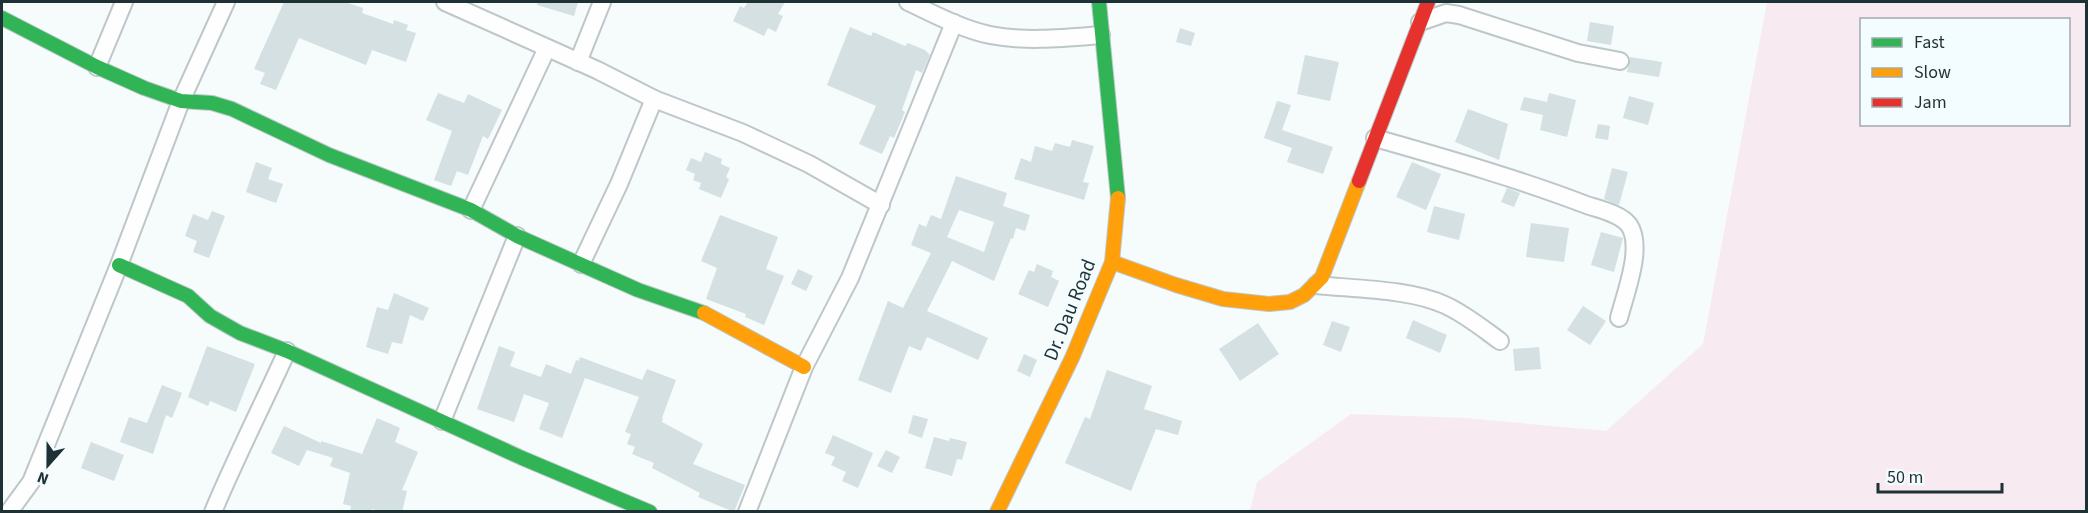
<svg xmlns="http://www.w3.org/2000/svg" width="2088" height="513" font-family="'Source Sans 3',sans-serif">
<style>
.green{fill:#f8eaf1;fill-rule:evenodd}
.building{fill:#d4e0e2;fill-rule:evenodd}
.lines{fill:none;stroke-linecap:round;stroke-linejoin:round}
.street-casing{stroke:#bdc7c9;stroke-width:20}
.fast-casing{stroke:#bdc7c9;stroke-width:16}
.slow-casing{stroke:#bdc7c9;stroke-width:16}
.jam-casing{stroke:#bdc7c9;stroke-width:16}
.street{stroke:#fefefe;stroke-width:16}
.fast{stroke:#30b455;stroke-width:14}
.slow{stroke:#ff9f0a;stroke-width:14}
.jam{stroke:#e5322d;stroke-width:14}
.labels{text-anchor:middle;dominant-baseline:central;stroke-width:4.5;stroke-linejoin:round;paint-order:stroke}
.street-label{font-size:20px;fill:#1e3134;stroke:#f3fcfe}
</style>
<rect width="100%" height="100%" fill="#f6fbfb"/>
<path class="green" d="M1767,2H2086V511H1250L1257,482L1351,414L1466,418L1606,431L1703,344ZM1862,20H2068V124H1862Z"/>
<g class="building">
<path d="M284,2H345L363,8L362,13L393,24L394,20L408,25L406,30L416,33L406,62L372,50L366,65L299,38L276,90L260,84L265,73L254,69Z"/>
<path d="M538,2H578L574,16L537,5Z"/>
<path d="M748,2H785L778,14L783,16L776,32L768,28L764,36L733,21L740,6L744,8Z"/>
<path d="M1590,22L1614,26L1611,45L1587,41Z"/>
<path d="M850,27L871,36L873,32L905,46L908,43L925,50L930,55L922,73L916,70L902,110L905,112L894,138L890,136L882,154L859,144L876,106L827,85Z"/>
<path d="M1180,28L1195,33L1191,46L1176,42Z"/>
<path d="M1305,55L1339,62L1330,101L1297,94Z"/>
<path d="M1630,57L1662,62L1659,77L1627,72Z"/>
<path d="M438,93L464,103L468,94L502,110L488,139L483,136L468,175L457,171L451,186L434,180L452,131L426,120Z"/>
<path d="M1549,93L1576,100L1567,137L1540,130L1543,115L1520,110L1524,97L1547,102Z"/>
<path d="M1629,96L1654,103L1648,125L1623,118Z"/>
<path d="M1277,101L1291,105L1282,130L1333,147L1323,174L1287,162L1292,148L1264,138Z"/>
<path d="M1468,109L1508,124L1499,160L1455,142Z"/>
<path d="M1598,124L1610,126L1608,140L1595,138Z"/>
<path d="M1072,140L1094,146L1083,182L1089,183L1084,200L1014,179L1021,158L1031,162L1035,146L1052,151L1055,143L1070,147Z"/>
<path d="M705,152L722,159L721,164L730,168L726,177L729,179L721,198L699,189L701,183L693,180L695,174L686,170L691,158L701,162Z"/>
<path d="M256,162L272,168L268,179L283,184L276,203L246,192Z"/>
<path d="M1412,162L1441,174L1426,210L1396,197Z"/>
<path d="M1612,168L1628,172L1619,205L1604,199Z"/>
<path d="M956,176L1007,193L1003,206L1030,215L1025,231L1016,228L1013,239L1011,238L994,281L952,261L927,311L988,338L978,360L927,337L921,351L909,346L891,393L858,380L888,301L903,308L931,253L911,245L919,224L926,227L931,215L941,219ZM959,210L994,222L984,252L947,237Z"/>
<path d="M1507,188L1520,193L1514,207L1501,202Z"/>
<path d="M1434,206L1465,214L1459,240L1427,232Z"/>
<path d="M212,211L225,216L209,258L193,252L197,241L185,236L193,214L208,220Z"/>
<path d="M720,215L778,237L766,269L784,276L764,325L745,317L746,314L706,299L717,268L701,261Z"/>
<path d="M1531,223L1569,228L1564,262L1526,257Z"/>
<path d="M1601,232L1623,238L1614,272L1591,265Z"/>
<path d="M1037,264L1053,271L1051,277L1059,281L1048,307L1018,294L1029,270L1034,272Z"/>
<path d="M798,269L813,276L806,291L791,284Z"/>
<path d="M394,293L429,308L423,321L410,315L402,344L392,342L388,354L366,347L377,307L388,310Z"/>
<path d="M1583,306L1606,321L1590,345L1567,330Z"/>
<path d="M1413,320L1447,335L1440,353L1406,338Z"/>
<path d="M1332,321L1350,327L1341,352L1323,345Z"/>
<path d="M1258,323L1279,354L1240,381L1219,349Z"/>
<path d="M207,346L255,364L236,412L210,401L208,406L188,397Z"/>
<path d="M499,346L515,352L510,366L541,377L546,364L571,374L576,360L579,361L580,357L642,380L647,369L676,380L662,418H663L662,422L703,444L693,464L745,485L734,512L698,497L700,493L652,468L654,463L632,454L635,447L627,444L631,434L625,432L639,397L585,378L562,438L539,429L549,403L524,394L514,422L477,409Z"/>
<path d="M1539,347L1541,369L1515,371L1513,349Z"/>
<path d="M1024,354L1037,360L1030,377L1017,371Z"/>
<path d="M1107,370L1152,386L1144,409L1182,421L1178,435L1156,429L1131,491L1065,463L1085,417L1090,419Z"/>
<path d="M162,385L182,393L172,418L166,415L153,454L120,442L129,417L147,423Z"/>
<path d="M913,415L928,419L922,438L908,433Z"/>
<path d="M377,418L400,428L395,442L418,452L402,490L407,491L402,512H384L372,509L371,512H350L351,506L343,504L350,473L330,466L333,458L307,450L299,466L271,453L284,426L321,443V441L362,454Z"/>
<path d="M833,435L873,453L858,488L842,481L846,472L831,465L835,457L825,453Z"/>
<path d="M934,437L949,441L950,438L967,442L962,460L957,459L952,476L925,468Z"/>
<path d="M91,442L124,455L114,481L81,468Z"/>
<path d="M886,450L900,457L892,473L877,466Z"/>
</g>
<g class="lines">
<g class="street-casing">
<g id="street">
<path d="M445,2L597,70L654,99L743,133L809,164L881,205"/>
<path d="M908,2C934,14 961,29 990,35C1026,42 1064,38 1101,35"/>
<path d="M1420,22L1446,13L1459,15L1578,53L1620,61"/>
<path d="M578,62L602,2"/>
<path d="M97,67L124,2"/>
<path d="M1375,138C1445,158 1516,178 1584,204C1597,209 1620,213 1629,225C1644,247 1625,294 1619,318"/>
<path d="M471,210L547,48"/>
<path d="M581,264L619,184L654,99"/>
<path d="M1316,285C1355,289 1410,289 1445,305C1465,314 1482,328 1500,341"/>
<path d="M442,421L517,236"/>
<path d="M9,512L31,482L119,265L181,101L226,2"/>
<path d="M213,512C236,457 263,404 287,351"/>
<path d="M747,512L804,367L850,278L954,23"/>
</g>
</g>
<g class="fast-casing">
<g id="fast">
<path d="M1099,2L1118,198"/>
<path d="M2,18L97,67L144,88L181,101L212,103L232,109L329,155L471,210L517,236L638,290L704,313"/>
<path d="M119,265L188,296L210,316L240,333L287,351L522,458L650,512"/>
</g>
</g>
<g class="slow-casing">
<g id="slow">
<path d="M1112,262L1176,285L1223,299L1269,304L1290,302L1304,295L1322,277L1359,181"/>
<path d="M704,313L804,367"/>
<path d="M997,512L1072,358L1112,262L1118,198"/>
</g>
</g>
<g class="jam-casing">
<path id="jam" d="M1359,181L1428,2"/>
</g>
<use href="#street" class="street"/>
<use href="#fast" class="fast"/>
<use href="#slow" class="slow"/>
<use href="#jam" class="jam"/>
</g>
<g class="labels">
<g class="street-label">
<text transform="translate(1070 310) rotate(-68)">Dr. Dau Road</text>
</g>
</g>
<rect width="2088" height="513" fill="none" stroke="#1e3134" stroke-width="6"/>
<rect x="1860" y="18" width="210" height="108" fill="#f3fcfe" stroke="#9eabad" stroke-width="1.5"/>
<rect x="1872" y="38" width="30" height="9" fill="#30b455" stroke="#9eabad" stroke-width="1.5"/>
<text x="1914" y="48" font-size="18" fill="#1e3134">Fast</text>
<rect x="1872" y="68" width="30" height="9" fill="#ff9f0a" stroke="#9eabad" stroke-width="1.5"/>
<text x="1914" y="78" font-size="18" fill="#1e3134">Slow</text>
<rect x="1872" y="98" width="30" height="9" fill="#e5322d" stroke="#9eabad" stroke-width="1.5"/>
<text x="1914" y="108" font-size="18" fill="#1e3134">Jam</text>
<g transform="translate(48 465) rotate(201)" stroke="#f3fcfe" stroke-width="4.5" paint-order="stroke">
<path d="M0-4.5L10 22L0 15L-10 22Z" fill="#1e3134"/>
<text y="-9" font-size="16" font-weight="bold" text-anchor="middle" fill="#1e3134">N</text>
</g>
<path d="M1878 483v9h124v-9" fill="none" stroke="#1e3134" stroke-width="3"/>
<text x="1887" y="483" font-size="18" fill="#1e3134" stroke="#f3fcfe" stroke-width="4.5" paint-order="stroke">50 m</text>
</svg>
